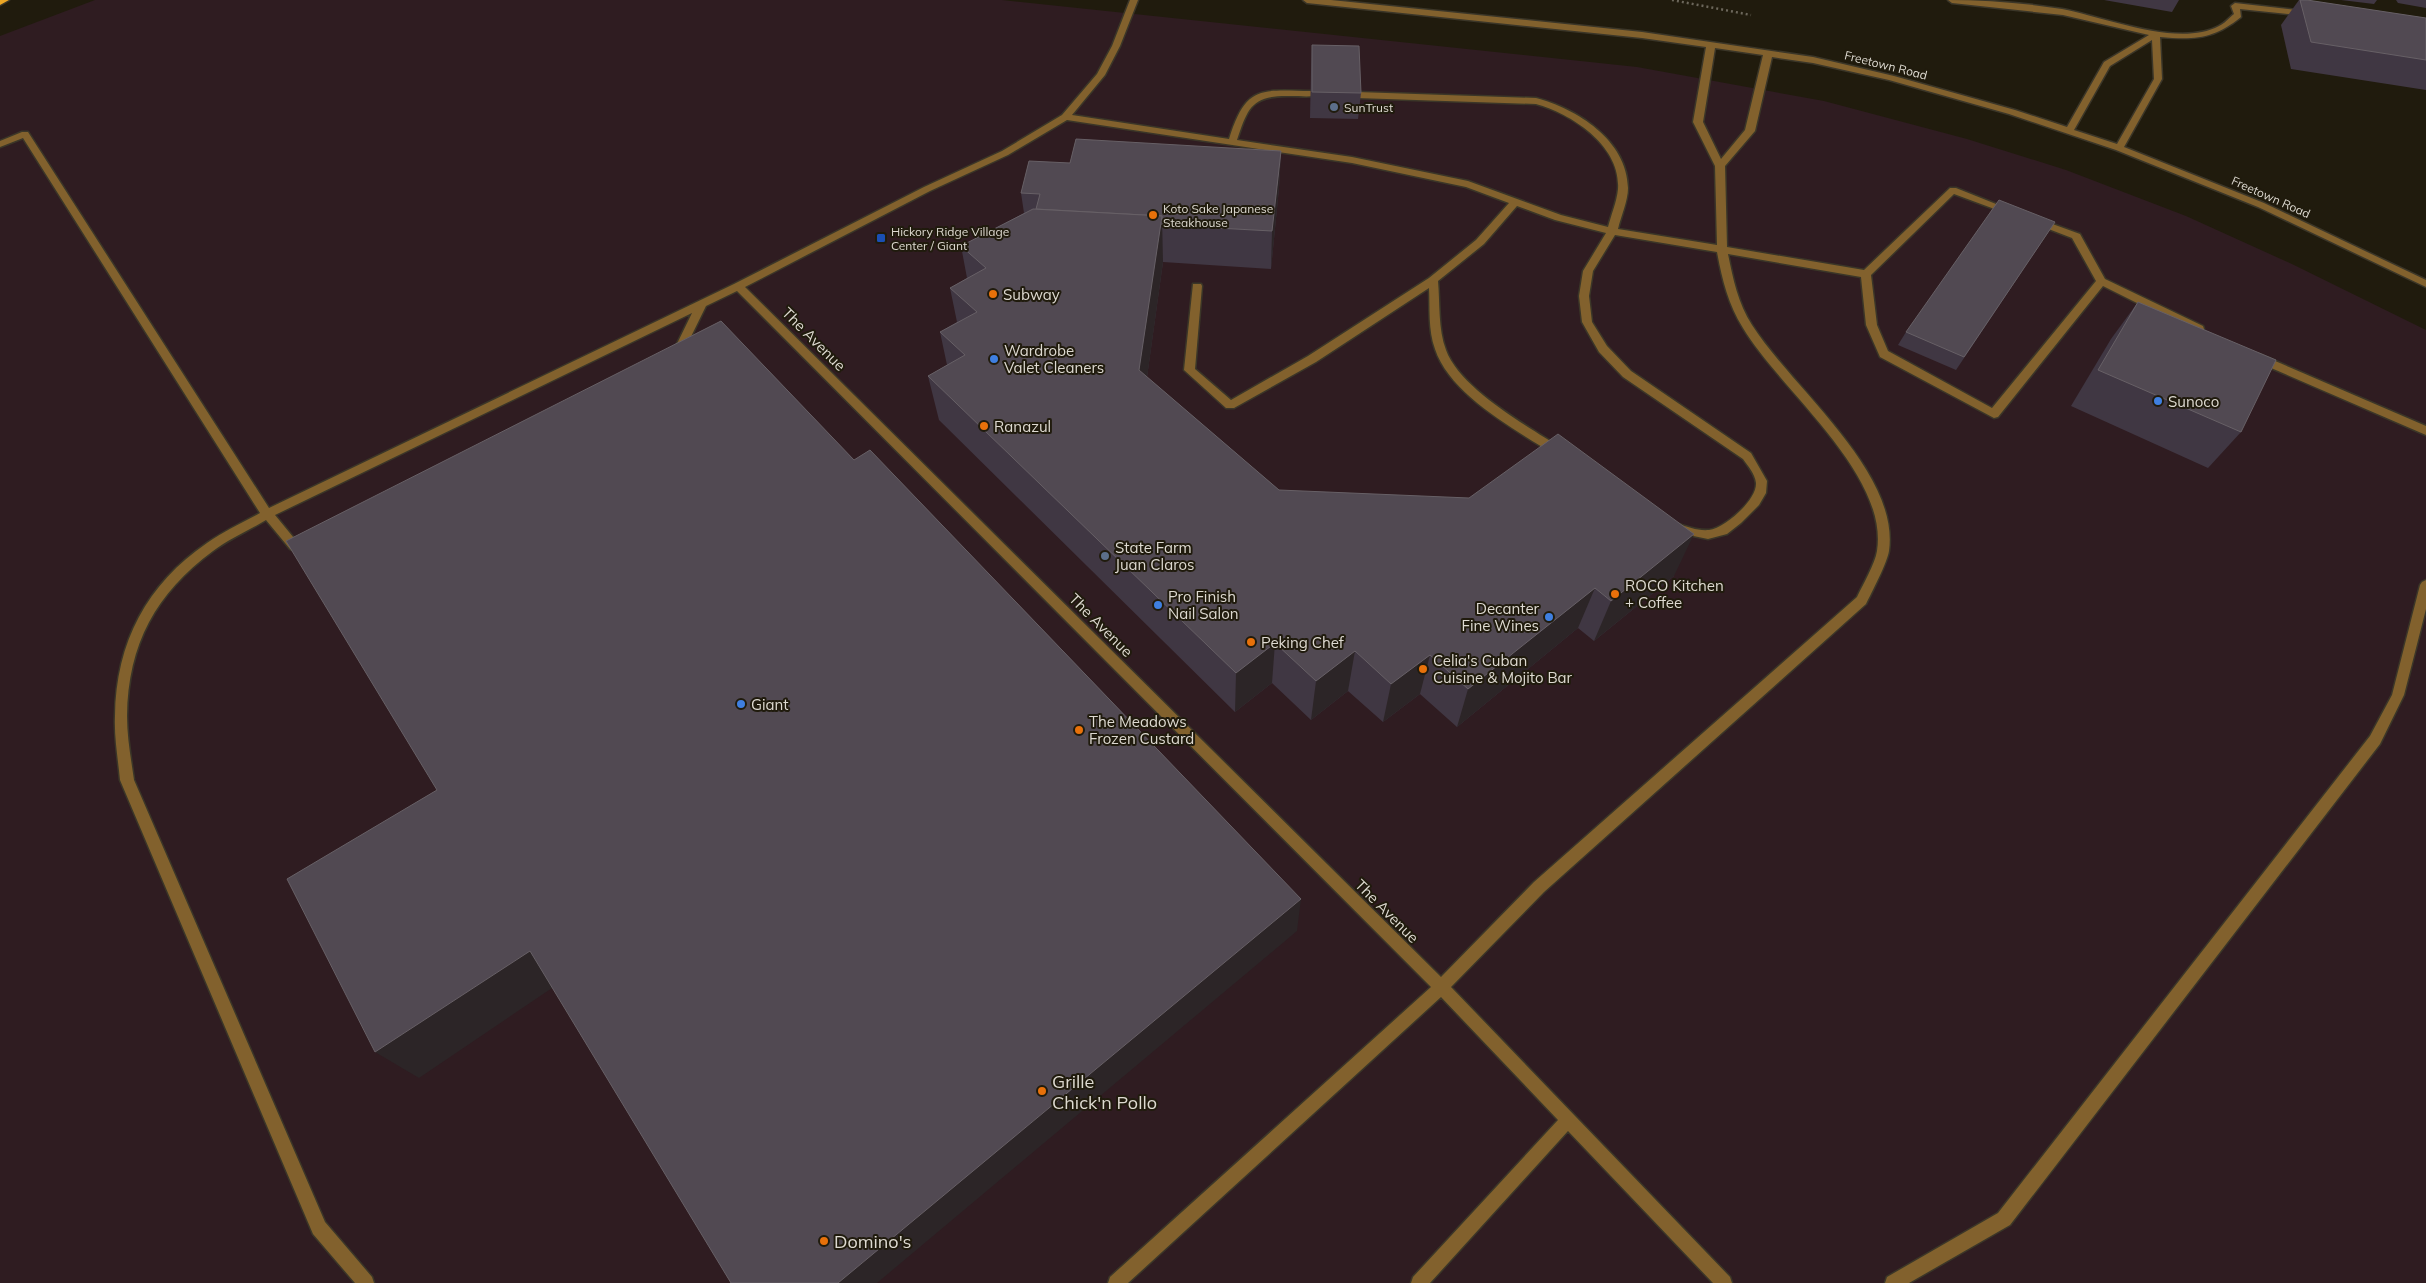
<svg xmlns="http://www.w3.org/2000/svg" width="2426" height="1283" font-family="Mulish,sans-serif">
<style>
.commercial{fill:#2f1c21}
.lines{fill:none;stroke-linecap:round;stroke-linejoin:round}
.minor-casing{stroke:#3b3628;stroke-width:3}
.major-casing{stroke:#3b3628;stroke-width:3}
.path{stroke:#6c675b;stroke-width:2.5;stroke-dasharray:2 3;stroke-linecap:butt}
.minor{fill:#82612d;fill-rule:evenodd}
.major{fill:#eca625;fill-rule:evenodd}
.wall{fill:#403743}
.shaded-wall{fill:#2c2527}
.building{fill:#514952;stroke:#676066}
.service-dot{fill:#5c6f8a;stroke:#201b0d;stroke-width:2}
.food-dot{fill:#e8710a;stroke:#201b0d;stroke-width:2}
.transit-dot{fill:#1a4fb4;stroke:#201b0d;stroke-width:2}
.shop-dot{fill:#3f7fe0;stroke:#201b0d;stroke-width:2}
.labels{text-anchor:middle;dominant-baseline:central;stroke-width:4;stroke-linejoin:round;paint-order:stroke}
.far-street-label{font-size:12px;fill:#dedad1;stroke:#201b0d}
.far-poi-label{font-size:12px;fill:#dedad1;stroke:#201b0d;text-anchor:start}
.poi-label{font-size:15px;fill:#dedad1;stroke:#201b0d;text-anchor:start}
.street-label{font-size:15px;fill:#dedad1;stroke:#201b0d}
.near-poi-label{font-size:18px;fill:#dedad1;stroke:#201b0d;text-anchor:start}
</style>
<rect width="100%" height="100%" fill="#201b0d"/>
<path class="commercial" d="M95,0H1002L1637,67L1824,101L1967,139L2066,170L2186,216L2294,265L2426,330V1283H0V36Z"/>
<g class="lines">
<g class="minor-casing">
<g id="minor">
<path d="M1130,0H1138L1120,46L1105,75L1072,115L1229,139C1246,85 1260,90 1311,91L1316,94L1314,96C1307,97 1298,96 1291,96C1252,95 1248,107 1237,140L1352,157L1468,181L1561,215L1608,227C1611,215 1617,201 1618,189C1621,146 1572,114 1536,104L1357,98L1352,95L1357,92L1536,98C1577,109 1627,140 1628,188C1628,201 1621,216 1618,229L1717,245L1715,166L1693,122L1706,47L1642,38L1307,3L1303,0H1331L1642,32L1813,57L1894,76L2015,110L2067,127L2104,62L2149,35L2063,15L1952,3L1948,0C1986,0 2024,3 2062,9C2105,17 2178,48 2219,26C2224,24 2229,18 2234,14L2231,6L2235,3L2305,11L2309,14L2308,16L2240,9L2241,17C2214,39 2195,40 2160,37L2162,79L2124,147L2264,203L2426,280V287L2258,207L2116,150L2009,114L1889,80L1813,63L1772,57L1755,131L1725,166L1727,247L1864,270L1950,188H1956L2016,212L2014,214H2008L1954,194L1871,275L1877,325L1888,351L1992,408L2096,281L2072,238L2033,223L2031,221L2036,218L2080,234L2105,279L2203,326L2204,329L2203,332H2195L2103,286L1998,417L1994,418L1880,357L1866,325L1861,277L1728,254C1733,279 1738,303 1752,325C1792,388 1900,472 1889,551C1887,563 1872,592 1866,604L1544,892L1451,987L1730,1277L1732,1283H1713L1568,1131L1430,1283H1411L1413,1277L1558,1120L1441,997L1128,1283H1108L1110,1277L1431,987L737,291L706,306L681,357L677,358L672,354L692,313L275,515L298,543L306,547L308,550L306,553L302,555L290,549L266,520C248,531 229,539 213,551C156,593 128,644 127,716C127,737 131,759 134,780L325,1222L372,1277L374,1283H355L313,1234L120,780C118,759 114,737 115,716C116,642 147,584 207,543C224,531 242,523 260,513L23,138L0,147V141L22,132H28L269,508L734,284L924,187L1002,151L1062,115L1097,74L1112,46ZM2152,40L2154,79L2117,144L2074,130L2110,66ZM1715,48L1763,55L1745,130L1721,159L1703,122ZM1067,120L1352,163L1466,187L1509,203L1476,240L1429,278L1308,356L1231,400L1195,369L1202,286L1201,284H1193L1184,370L1226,408H1234L1316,362L1429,288C1430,308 1428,330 1435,349C1450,395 1516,430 1555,455H1563L1565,452L1563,449C1529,427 1460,389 1446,350C1438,329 1440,303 1438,281L1484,244L1517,206L1555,220L1606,233L1583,271L1579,296L1582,322L1599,352L1623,377L1743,459C1748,466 1755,474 1756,483C1757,500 1725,528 1709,530C1698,531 1688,527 1678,524L1672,529L1674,532L1708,539L1727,534L1741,523L1759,505L1766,493L1767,481L1751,453L1631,371L1607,346L1592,322L1589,296L1593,271L1615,235L1717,252C1722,279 1728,304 1743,328C1780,390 1889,474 1877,551C1875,564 1863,584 1857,597L1534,882L1441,977L745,287L930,191L1008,155Z"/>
<path d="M2259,354L2426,426V435L2255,361L2254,358Z"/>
<path d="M2426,580V609L2404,695L2380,744L2010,1225L1909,1283H1885L1887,1277L1998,1213L2370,736L2392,695L2420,585L2422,582Z"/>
</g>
</g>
<g class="major-casing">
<path id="major" d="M0,0H9L0,5Z"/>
</g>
<path class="path" d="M1672,0L1751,15"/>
<use href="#minor" class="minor"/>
<use href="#major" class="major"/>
</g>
<g class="wall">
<path d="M2104,0H2179L2172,12Z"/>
<path d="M2299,0L2426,18V90L2291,69L2281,25Z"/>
<path d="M2341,0H2377L2374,4Z"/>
<path d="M2396,0H2426V8L2398,3Z"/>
<path d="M1312,45L1361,93L1358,119L1310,118L1311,71Z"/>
<path d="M1281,151L1279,188L1271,269L1163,262L1147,377L1279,490L1674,576L1594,641L1578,628L1457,727L1420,694L1383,722L1348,691L1311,720L1272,683L1235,712L939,420L928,376L947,365L940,332L957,322L950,288L967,278L961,246L1024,213L1021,193L1070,163Z"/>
<path d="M2055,222L1956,370L1898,345L1906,332Z"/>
<path d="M2138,302L2241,432L2208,468L2071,406L2111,339Z"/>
</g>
<g class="shaded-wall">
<path d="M1281,151L1279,188L1271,269L1272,231Z"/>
<path d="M1162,216L1163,262L1142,414L1139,370Z"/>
<path d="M1694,534L1674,576L1594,641L1611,601Z"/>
<path d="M1595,588L1578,628L1457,727L1468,689Z"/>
<path d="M1275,643L1272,683L1235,712L1236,673Z"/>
<path d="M1355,651L1348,691L1311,720L1316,681Z"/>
<path d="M1430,655L1420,694L1383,722L1391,684Z"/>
<path d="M1301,899L1297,931L877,1283H838Z"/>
<path d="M530,951L564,980L419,1078L375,1052Z"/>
</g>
<g class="building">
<path d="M2300,0H2307L2426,18V60L2311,42Z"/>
<path d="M1312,45L1359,46L1361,93L1312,92Z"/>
<path d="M1076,139L1281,151L1272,231L1162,225V216L1036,209L1040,194L1021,193L1029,161L1070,163Z"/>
<path d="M1999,200L2055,222L1964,357L1906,332Z"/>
<path d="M1033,209L1162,216L1139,370L1279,490L1469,498L1558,434L1694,534L1611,601L1595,588L1468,689L1430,655L1391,684L1355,651L1316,681L1275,643L1236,673L928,376L965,355L940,332L977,312L950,288L986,268L961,246Z"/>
<path d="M2138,302L2276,360L2241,432L2098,370Z"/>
<path d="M721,321L854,460L870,450L1301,899L838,1283H731L530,951L375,1052L287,879L437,790L286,541Z"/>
</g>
<g class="service-dot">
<circle cx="1334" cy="107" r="5"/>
<circle cx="1105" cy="556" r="5"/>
</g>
<g class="food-dot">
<circle cx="1153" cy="215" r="5"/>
<circle cx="993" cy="294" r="5"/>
<circle cx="984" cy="426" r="5"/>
<circle cx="1615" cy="594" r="5"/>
<circle cx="1251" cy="642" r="5"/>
<circle cx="1423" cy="669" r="5"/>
<circle cx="1079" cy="730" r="5"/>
<circle cx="1042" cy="1091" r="5"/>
<circle cx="824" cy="1241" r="5"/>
</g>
<rect class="transit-dot" x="876" y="233" width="10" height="10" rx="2.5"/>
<g class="shop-dot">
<circle cx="994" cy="359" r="5"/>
<circle cx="2158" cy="401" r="5"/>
<circle cx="1158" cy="605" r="5"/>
<circle cx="1549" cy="617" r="5"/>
<circle cx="741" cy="704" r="5"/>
</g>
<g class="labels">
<g class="far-street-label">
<text transform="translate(1886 65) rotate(14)">Freetown Road</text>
<text transform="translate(2271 197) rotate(24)">Freetown Road</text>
</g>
<g class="far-poi-label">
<text x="1344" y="107">SunTrust</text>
<text x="1163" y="208">Koto Sake Japanese<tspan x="1163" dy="14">Steakhouse</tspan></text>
<text x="891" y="231">Hickory Ridge Village<tspan x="891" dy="14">Center / Giant</tspan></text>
</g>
<g class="poi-label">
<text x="1003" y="294">Subway</text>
<text x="1004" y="350">Wardrobe<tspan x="1004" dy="17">Valet Cleaners</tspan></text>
<text x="2168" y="401">Sunoco</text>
<text x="994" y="426">Ranazul</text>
<text x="1115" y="547">State Farm<tspan x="1115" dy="17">Juan Claros</tspan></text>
<text x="1625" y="585">ROCO Kitchen<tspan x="1625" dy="17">+ Coffee</tspan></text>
<text x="1168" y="596">Pro Finish<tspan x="1168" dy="17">Nail Salon</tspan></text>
<text x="1539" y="608" text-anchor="end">Decanter<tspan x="1539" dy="17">Fine Wines</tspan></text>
<text x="1261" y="642">Peking Chef</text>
<text x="1433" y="660">Celia's Cuban<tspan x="1433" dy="17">Cuisine &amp; Mojito Bar</tspan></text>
<text x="751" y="704">Giant</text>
<text x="1089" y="721">The Meadows<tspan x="1089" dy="17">Frozen Custard</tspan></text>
</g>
<g class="street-label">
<text transform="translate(814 339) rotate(45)">The Avenue</text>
<text transform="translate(1101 625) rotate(45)">The Avenue</text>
<text transform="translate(1387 911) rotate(45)">The Avenue</text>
</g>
<g class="near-poi-label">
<text x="1052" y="1081">Grille<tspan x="1052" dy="21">Chick'n Pollo</tspan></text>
<text x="834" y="1241">Domino's</text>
</g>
</g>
</svg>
